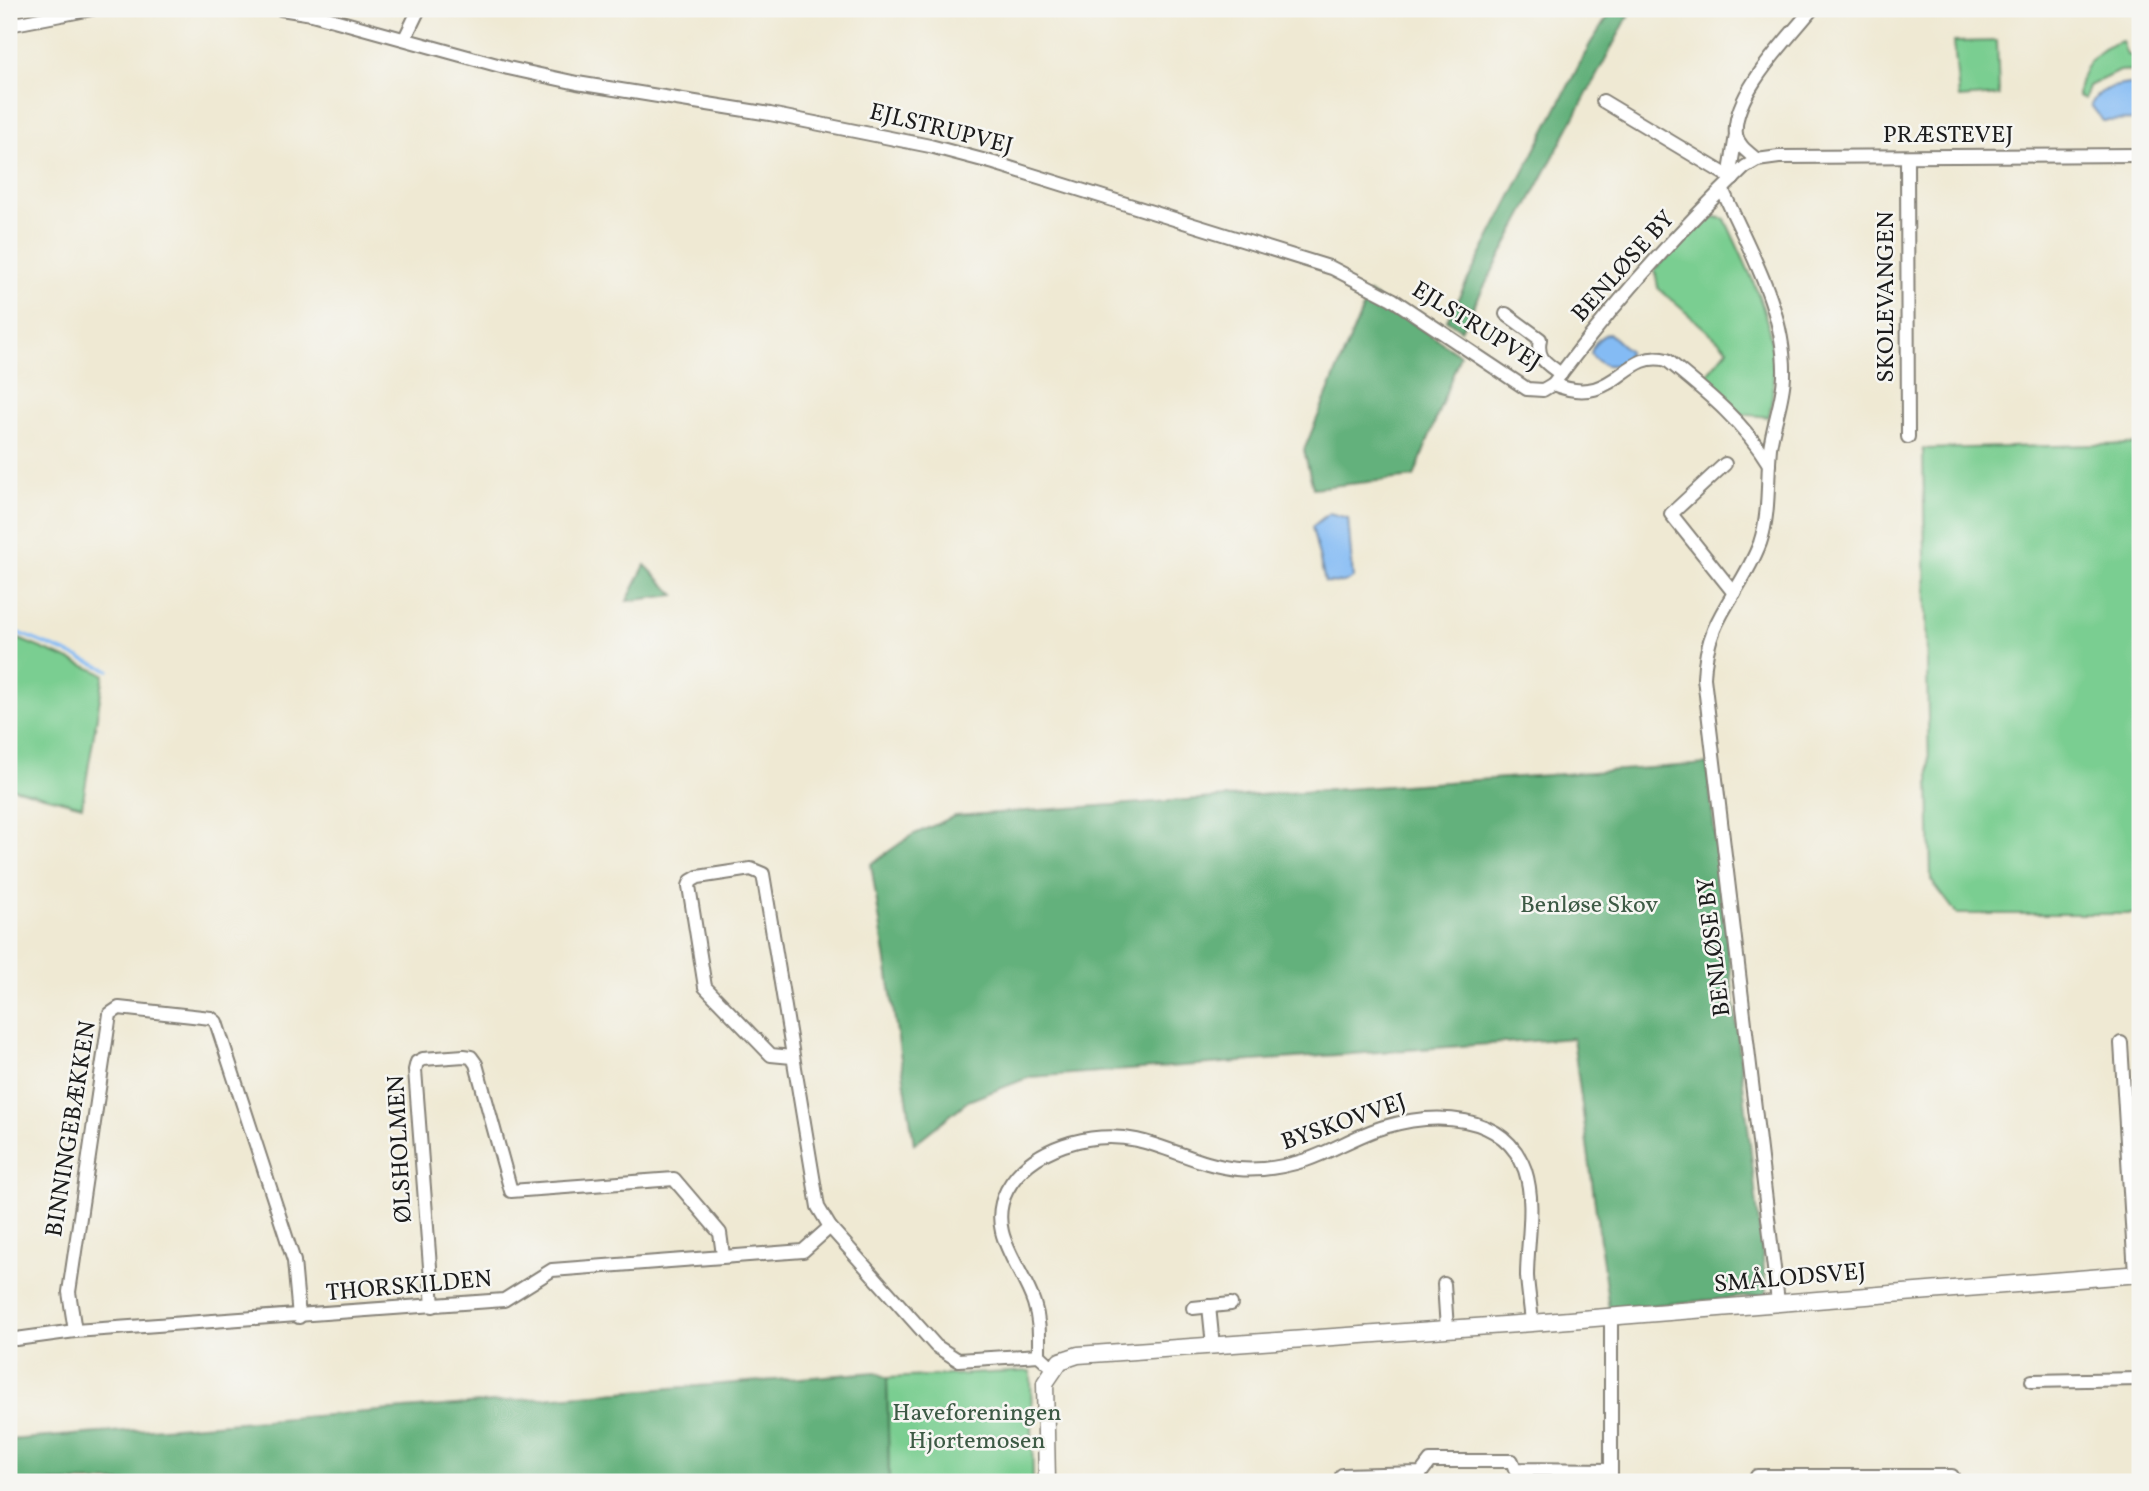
<svg xmlns="http://www.w3.org/2000/svg" width="2149" height="1491" font-family="Vollkorn,serif">
<style>
.green{fill:#7ace91;stroke:#4b7556;stroke-width:2}
.forest{fill:#63b17b;stroke:#40664c;stroke-width:2}
.water{fill:#84bbf4;stroke:#506c88;stroke-width:2}
.lines{fill:none;stroke-linecap:round;stroke-linejoin:round}
.stream{stroke:#84bbf4;stroke-width:3.5}
.minor-casing{stroke:#868278;stroke-width:16}
.tertiary-casing{stroke:#868278;stroke-width:19}
.minor{stroke:#fff;stroke-width:12}
.tertiary{stroke:#fff;stroke-width:16}
.labels{text-anchor:middle;dominant-baseline:central;stroke-width:5;stroke-linejoin:round;paint-order:stroke}
.street-label{font-size:24px;fill:#1c1c1c;stroke:#f6f6f2}
.park-label{font-size:24px;fill:#3d5a45;stroke:#f6f6f2}
</style>
<rect width="100%" height="100%" fill="#f6f6f2"/>
<filter id="ink" filterUnits="userSpaceOnUse"><feTurbulence type="fractalNoise" baseFrequency=".0143" numOctaves="2"/><feDisplacementMap in="SourceGraphic" scale="14" xChannelSelector="R" yChannelSelector="G"/><feConvolveMatrix kernelMatrix="1 2 1 2 8 2 1 2 1" color-interpolation-filters="sRGB"/></filter>
<filter id="wash" filterUnits="userSpaceOnUse"><feTurbulence type="fractalNoise" baseFrequency=".00686" numOctaves="4" result="noise"/><feDisplacementMap in="SourceGraphic" scale="28" xChannelSelector="R" yChannelSelector="G"/><feGaussianBlur stdDeviation="1.57" result="paint"/><feColorMatrix in="noise" values="0 0 0 0 0 0 0 0 0 0 0 0 0 0 0 0 0 1.4 0 .05"/><feComposite in="paint" operator="in"/></filter>
<g filter="url(#wash)">
<rect width="100%" height="100%" fill="#efe9d3"/>
<g class="green">
<path d="M1997,41L1999,95L1959,98L1954,42Z"/>
<path d="M2122,41L2127,55L2140,57V70L2119,71L2089,86L2085,99L2078,96C2079,69 2095,48 2122,41Z"/>
<path d="M1710,216L1725,219C1757,290 1785,337 1769,417L1739,414L1706,384V375L1728,349L1658,288L1655,269Z"/>
<path d="M2140,444V914H1957L1931,880L1923,449Z"/>
<path d="M9,635L104,674L82,806L9,787Z"/>
<path d="M1031,1371L1033,1482H889L887,1378Z"/>
</g>
<g class="forest">
<path d="M1613,9L1630,13L1461,330L1447,320L1590,44Z"/>
<path d="M1369,293L1460,355L1414,477L1313,488L1304,450Z"/>
<path d="M645,565L675,595L627,601Z"/>
<path d="M1707,764L1767,1295L1609,1309L1573,1038L1030,1077L968,1101L914,1144L871,864L912,835L955,816Z"/>
<path d="M876,1372L887,1378L889,1482H9V1440Z"/>
</g>
<g class="water">
<path d="M2129,84L2140,86V120L2103,121L2091,105C2098,89 2113,86 2129,84Z"/>
<path d="M1609,333L1629,351C1623,369 1601,370 1591,354C1593,343 1599,337 1609,333Z"/>
<path d="M1329,513L1348,518L1353,578L1344,583L1325,582L1312,527Z"/>
</g>
<g class="lines">
<path class="stream" d="M9,629L109,670"/>
</g>
</g>
<g filter="url(#ink)">
<g class="lines">
<g class="minor-casing">
<g id="minor">
<path d="M281,9L312,14L508,68L577,83L770,114L930,146L994,163L1332,268L1392,299L1527,389L1543,390L1553,384"/>
<path d="M9,25L92,9"/>
<path d="M405,38L419,9"/>
<path d="M1603,101L1733,179"/>
<path d="M1907,158L1908,437"/>
<path d="M1757,160C1749,153 1738,146 1736,135C1731,95 1789,38 1812,9"/>
<path d="M1733,179L1731,166L1736,135"/>
<path d="M1723,191C1748,248 1786,311 1784,376C1783,401 1773,424 1770,448C1767,479 1770,514 1760,543C1740,596 1706,616 1704,678L1778,1302"/>
<path d="M1506,314L1540,339C1536,359 1546,363 1561,374"/>
<path d="M1725,464L1671,514L1734,593"/>
<path d="M1769,464C1742,420 1706,392 1667,360C1623,348 1616,410 1553,384C1611,307 1675,234 1745,167L1757,160L1779,157L2140,155"/>
<path d="M2121,1043L2135,1274"/>
<path d="M792,1057L771,1055L705,987L689,886L691,881L698,877L751,869L763,874L818,1207L830,1227L936,1346L958,1360L1039,1355"/>
<path d="M1444,1284L1447,1329"/>
<path d="M433,1306L415,1070L417,1062L423,1059L464,1056L471,1057L476,1064L511,1191L674,1179L720,1233L723,1255"/>
<path d="M1209,1306L1213,1346"/>
<path d="M1193,1308L1231,1304"/>
<path d="M1611,1316V1482"/>
<path d="M75,1331L69,1292L110,1014L119,1008L211,1018L216,1022L294,1261L299,1317"/>
<path d="M16,1339L75,1331L504,1300L552,1270L803,1251L830,1227"/>
<path d="M1053,1368L1039,1355C1039,1337 1040,1321 1034,1303C1022,1266 985,1232 1007,1190C1030,1147 1092,1130 1137,1140C1172,1148 1202,1166 1238,1169C1262,1171 1284,1167 1306,1160C1333,1151 1357,1135 1384,1127C1434,1112 1504,1112 1525,1170C1536,1204 1527,1242 1527,1276C1528,1292 1531,1308 1532,1323"/>
<path d="M2032,1381L2140,1379"/>
<path d="M1342,1482V1475L1421,1473L1430,1461H1512L1515,1469L1611,1470"/>
<path d="M1757,1482V1476H1952"/>
</g>
</g>
<g class="tertiary-casing">
<path id="tertiary" d="M1047,1482L1045,1383L1060,1361L1078,1355L1532,1323L2140,1274"/>
</g>
<use href="#minor" class="minor"/>
<use href="#tertiary" class="tertiary"/>
</g>
</g>
<g class="labels">
<g class="street-label">
<text transform="translate(941 130) rotate(14)">EJLSTRUPVEJ</text>
<text x="1948" y="136">PRÆSTEVEJ</text>
<text transform="translate(1624 267) rotate(-48)">BENLØSE BY</text>
<text transform="translate(1887 297) rotate(-90)">SKOLEVANGEN</text>
<text transform="translate(1476 327) rotate(32)">EJLSTRUPVEJ</text>
<text transform="translate(1715 947) rotate(-97)">BENLØSE BY</text>
<text transform="translate(1344 1123) rotate(-19)">BYSKOVVEJ</text>
<text transform="translate(72 1129) rotate(-81)">BINNINGEBÆKKEN</text>
<text transform="translate(401 1149) rotate(-93)">ØLSHOLMEN</text>
<text transform="translate(1790 1279) rotate(-5)">SMÅLODSVEJ</text>
<text transform="translate(409 1287) rotate(-5)">THORSKILDEN</text>
</g>
<g class="park-label">
<text x="1589" y="906">Benløse Skov</text>
<text x="977" y="1414">Haveforeningen<tspan x="977" dy="28">Hjortemosen</tspan></text>
</g>
</g>
<rect width="2149" height="1491" fill="none" stroke="#f6f6f2" stroke-width="35"/>
</svg>
